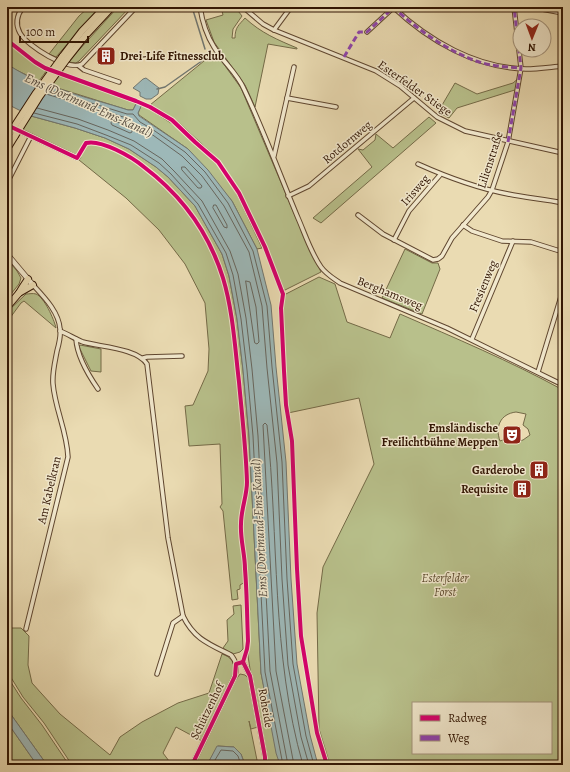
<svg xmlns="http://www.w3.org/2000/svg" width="570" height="772" font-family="Alegreya,serif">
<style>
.green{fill:#b8c08b;stroke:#746a47;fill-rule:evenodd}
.water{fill:#9db8b8;stroke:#727770}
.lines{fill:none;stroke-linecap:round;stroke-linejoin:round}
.shore{stroke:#67665e;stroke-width:1}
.stream{stroke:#727770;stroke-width:1.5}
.minor-casing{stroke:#5f462f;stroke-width:5.5}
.tertiary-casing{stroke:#5f462f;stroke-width:6}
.trunk-casing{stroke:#311503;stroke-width:8}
.minor{stroke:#f1e8cd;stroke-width:3.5}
.tertiary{stroke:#f1e8cd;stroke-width:4.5}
.trunk{stroke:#eadbb2;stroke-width:6}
.trunk-bridge-casing{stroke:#311503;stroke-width:8;stroke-linecap:butt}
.trunk-bridge{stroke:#eadbb2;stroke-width:6}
.quiet{stroke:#8e44ad;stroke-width:3;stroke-dasharray:6 3;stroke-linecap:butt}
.cycleway-casing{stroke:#f1e8cd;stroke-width:6}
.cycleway{stroke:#d6006c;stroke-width:4}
.labels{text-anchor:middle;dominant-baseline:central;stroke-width:3;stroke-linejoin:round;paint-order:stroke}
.poi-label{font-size:12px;font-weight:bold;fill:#311503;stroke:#f1e8cd;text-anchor:end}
.street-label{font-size:12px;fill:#311503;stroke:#f1e8cd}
.park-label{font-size:12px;font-style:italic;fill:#5a482c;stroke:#f1e8cd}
.water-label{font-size:13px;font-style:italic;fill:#574e42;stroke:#f1e8cd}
</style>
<rect width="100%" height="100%" fill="#eadbb2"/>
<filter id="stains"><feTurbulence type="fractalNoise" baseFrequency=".005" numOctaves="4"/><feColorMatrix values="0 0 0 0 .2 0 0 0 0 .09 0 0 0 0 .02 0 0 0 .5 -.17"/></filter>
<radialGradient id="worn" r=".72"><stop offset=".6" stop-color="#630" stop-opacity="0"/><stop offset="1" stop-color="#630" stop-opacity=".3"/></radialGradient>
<g class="green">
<path d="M89,7H100L56,57L49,54L79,16Z"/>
<path d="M118,7H130L79,61L76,63L68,62Z"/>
<path d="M221,7H235L242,16L233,29L232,38H235C235,27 239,25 245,18C261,33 278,40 297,48V49L268,44L255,107L245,85L214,42L206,20L223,15Z"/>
<path d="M7,40L35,63L47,70L39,81L16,70L7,64Z"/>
<path d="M215,52L241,88L296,218L321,272L283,291L266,247L241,193L229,174L219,160L177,121L150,105Z"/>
<path d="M59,75L137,102L133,110H128L51,86Z"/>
<path d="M520,77L518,89L457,108L449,118L438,112L455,83L477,94L513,83Z"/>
<path d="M142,104L174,125L217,163L227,176L237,194L262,248L257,249L232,201L188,149L139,115L138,113Z"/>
<path d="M31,116L75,128L105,138L129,149L156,167L168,177L195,206L222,254L229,276L237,319L243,370L249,436L261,673L280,765H265L248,656L247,581L240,585V589L237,590L238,599L232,600L223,511L220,507L222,504L220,444L189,446L185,406L193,405L208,371L209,349L205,303L185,264L159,230L126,198L79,160L81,157L22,129ZM235,341L242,406L248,483L246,497L242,513H240L244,496L246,483L234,342Z"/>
<path d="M429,117L436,123L321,223L313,218L372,167L358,149L363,150L375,140L376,134L393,148Z"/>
<path d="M405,249L432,263H438L440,269L422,314L382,298Z"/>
<path d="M7,259L17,271L21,278L19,284L7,299Z"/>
<path d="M319,277L335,284L347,322L390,338L400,314C455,338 510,361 563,390V765H330L319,729L317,613L323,567L374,464L359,398L288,413L281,301L284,295ZM516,412L526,414L523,425L528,429L530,435L523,440L515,442L511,437L500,441C495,427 500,414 516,412ZM413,703H551V753H413Z"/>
<path d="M26,294C29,294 33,293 36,294C44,297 54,319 56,328L24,301L21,303L7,322V312Z"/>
<path d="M80,345L101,349V372L91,371L79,347Z"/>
<path d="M241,605L243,649L240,652L233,654L223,648L228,641L227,620L234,614L233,606Z"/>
<path d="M7,628H21L29,636L28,665L32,683L60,714L110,755L120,737L142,722L178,703L209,693L222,654C231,657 235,662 234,672L202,741L176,727L163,753L172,765H72L44,723L23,697L7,671Z"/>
<path d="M240,674L245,675L249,679L258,727L251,729L249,721L258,765H245L241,754L234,747L218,746L207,765H195L235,681Z"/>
<path d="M7,676L21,698L42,725L69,765H47L7,709Z"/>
<path d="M7,722L37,765H7Z"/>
</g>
<g class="water">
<path d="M7,64C43,88 87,97 128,110H133L137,102L142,104L138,113L139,116L188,149L208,170L232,201L257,249L271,305L276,367L286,462L291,579L297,664L310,735L318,765H280L276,753L261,673L249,436L243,370L237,319L229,276L222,254L195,206L168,177L156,167L129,149L105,138L75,128L31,116L7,104Z"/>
<path d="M146,78L159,88L158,94L151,99H146L140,96V92L133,88L143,79Z"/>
<path d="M7,709L47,765H37L7,722Z"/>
<path d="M217,746L234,747L241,754L245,765H207Z"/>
</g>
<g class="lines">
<g class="shore">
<path d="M49,90L127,114H133L140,122L152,129L185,152L205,172L228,203L253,251L267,306L272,367L282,462L287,579L293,664L306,736L314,765"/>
<path d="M46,94L130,119L137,127L150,133L182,156L202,176L224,206L249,252L262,306L267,368L277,463L282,579L288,665L301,737L309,765"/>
<path d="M37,108L78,119L108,130L134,141L162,159L174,171L202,201L230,251L238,274L246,318L252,369L258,436L270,671L288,765"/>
<path d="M34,113L77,124L106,135L131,145L159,163L171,174L198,204L226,253L233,275L241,319L247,370L253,436L265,672L283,765"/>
<path d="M113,121L127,125L132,130V132L130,133L112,125L111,123Z"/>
<path d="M182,167H185L202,186L201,188H198L182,170Z"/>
<path d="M214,205H216L227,225V228L224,227L213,208Z"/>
<path d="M246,281L250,282L256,307L259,342L257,344L255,343Z"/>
<path d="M212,765L221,750L233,751L238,756L241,765"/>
<path d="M294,765L276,671L263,425L265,423L267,425C279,538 271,654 303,765"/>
</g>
<g class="stream">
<path d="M192,7L205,49"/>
<path d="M157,89L165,87L206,58L207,54"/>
</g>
<g class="minor-casing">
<g id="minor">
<path d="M23,7C17,15 15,24 20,33C28,47 68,71 82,64L136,7"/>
<path d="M200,7C202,20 207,36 214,47C223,62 237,73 244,89C264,131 280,175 298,218C305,234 311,253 321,267C326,274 333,278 340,283L447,328L563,385"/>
<path d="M243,7L263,24L274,30L376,71L400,86L437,117L465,131L563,153"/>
<path d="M393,7C429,41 476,68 526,69C538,69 551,67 563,66"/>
<path d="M531,7L563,13"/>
<path d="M274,30L291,7"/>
<path d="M367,32L394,7"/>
<path d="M79,66L84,70L119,82"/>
<path d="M287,98L336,107"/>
<path d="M561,102H563"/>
<path d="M7,125L77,158"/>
<path d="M274,156L294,67"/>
<path d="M418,164C447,177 476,188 508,194C526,198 545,199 563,203"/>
<path d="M7,183L31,136"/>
<path d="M288,196L309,186L414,98"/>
<path d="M358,215L383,234L433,260L438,259L442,256L452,238L488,197L492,190L508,142L521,68L514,7"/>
<path d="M463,225L472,231L502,241L531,242L563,252"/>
<path d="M394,240L409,211L440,175"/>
<path d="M60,331C68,334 75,339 83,342C100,347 137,348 147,364L168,538L183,616C194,639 209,644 231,655C237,662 237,668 235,676L192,765"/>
<path d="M76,339C77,355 89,376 98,389"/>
<path d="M472,339L513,241"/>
<path d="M143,358L147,357L182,356"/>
<path d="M538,372L563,290"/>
<path d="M26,629L68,457C67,431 55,409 53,384C52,373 55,362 57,351C59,344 61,336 60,329C59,312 44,297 33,285"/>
<path d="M236,664L243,662L250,676L265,757V765"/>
<path d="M157,674L173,623L183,616"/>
</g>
</g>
<g class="tertiary-casing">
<path id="tertiary" d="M7,254L33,285"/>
</g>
<g class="trunk-casing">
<g id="trunk">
<path d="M62,57L82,31L105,7"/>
<path d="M67,59L86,35L112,7"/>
<path d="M7,139L10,133"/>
<path d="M7,149L15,136"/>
<path d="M19,293L22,288L28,279"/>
<path d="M7,307L19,293L33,285"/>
</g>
</g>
<use href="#minor" class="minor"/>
<use href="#tertiary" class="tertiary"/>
<use href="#trunk" class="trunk"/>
<g class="trunk-bridge-casing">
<g id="trunk-bridge">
<path d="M10,133L36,93L62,57"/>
<path d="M15,136L40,96L67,59"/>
</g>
</g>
<use href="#trunk-bridge" class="trunk-bridge"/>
<g class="quiet">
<path d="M393,7C417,29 446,50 476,61C490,66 507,67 521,68"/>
<path d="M344,57L359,32H367L394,7"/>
<path d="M508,142L521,68L514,7"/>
</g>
<g class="cycleway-casing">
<g id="cycleway">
<path d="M7,40L35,62L45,68L136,101L150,107L172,120L195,142L218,162L239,193L265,247L281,289L283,294L281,308L284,371L286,405L292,441L297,569L301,636L317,733L327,765"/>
<path d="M7,125L77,158L86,143C101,139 132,157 144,167C181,195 209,233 223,278C233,311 235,348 239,382C242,415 246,449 247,482C247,496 241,509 241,524C240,539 245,554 245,569C247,593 247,617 248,641L247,649L243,662"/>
<path d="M243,662L250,676L265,757V765"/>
<path d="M192,765L235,676L236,664L243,662"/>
</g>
</g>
<use href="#cycleway" class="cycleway"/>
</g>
<defs>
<g id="building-square" transform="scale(1)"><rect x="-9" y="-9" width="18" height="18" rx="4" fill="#8f2418" stroke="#f1e8cd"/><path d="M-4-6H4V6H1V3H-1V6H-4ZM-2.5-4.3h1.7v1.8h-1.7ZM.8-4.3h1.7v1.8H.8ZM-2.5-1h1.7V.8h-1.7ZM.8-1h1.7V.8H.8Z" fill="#fff"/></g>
<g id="theatre-square" transform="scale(1)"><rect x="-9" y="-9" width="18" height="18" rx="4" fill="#8f2418" stroke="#f1e8cd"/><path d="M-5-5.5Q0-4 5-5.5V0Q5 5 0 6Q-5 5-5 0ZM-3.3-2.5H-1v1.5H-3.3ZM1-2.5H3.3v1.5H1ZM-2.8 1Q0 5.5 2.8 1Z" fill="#fff"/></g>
</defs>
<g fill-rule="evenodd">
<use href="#building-square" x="106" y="56"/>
<use href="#theatre-square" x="512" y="435"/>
<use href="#building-square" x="539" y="470"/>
<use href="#building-square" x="522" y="489"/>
</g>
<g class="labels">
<g class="poi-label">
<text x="120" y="56" text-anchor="start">Drei-Life Fitnessclub</text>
<text x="498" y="428">Emsländische<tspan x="498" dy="14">Freilichtbühne Meppen</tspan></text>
<text x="525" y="470">Garderobe</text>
<text x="508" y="489">Requisite</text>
</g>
<g class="street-label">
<text transform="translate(415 88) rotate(35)">Esterfelder Stiege</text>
<text transform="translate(347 142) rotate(-40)">Rotdornweg</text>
<text transform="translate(490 160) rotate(-72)">Lilienstraße</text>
<text transform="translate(415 190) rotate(-49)">Irisweg</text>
<text transform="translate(483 286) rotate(-67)">Fresienweg</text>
<text transform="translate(390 293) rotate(22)">Berghamsweg</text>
<text transform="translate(49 490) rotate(-77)">Am Kabelkran</text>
<text transform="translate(266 708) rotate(80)">Roheide</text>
<text transform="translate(207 711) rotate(-64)">Schützenhof</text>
</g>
<g class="park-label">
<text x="445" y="578">Esterfelder<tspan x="445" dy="14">Forst</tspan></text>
</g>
<g class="water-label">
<text transform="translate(89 105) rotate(24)">Ems (Dortmund-Ems-Kanal)</text>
<text transform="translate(259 528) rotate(-93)">Ems (Dortmund-Ems-Kanal)</text>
</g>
</g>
<rect width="570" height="772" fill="none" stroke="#eadbb2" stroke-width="24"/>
<rect x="8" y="8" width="554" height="756" fill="none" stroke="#311503" stroke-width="2"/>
<rect x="12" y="12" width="546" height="748" fill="none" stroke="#311503"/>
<rect x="412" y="702" width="140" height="52" fill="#f1e8cd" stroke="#a4947c"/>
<rect x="420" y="715" width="20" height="6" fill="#d6006c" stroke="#a4947c"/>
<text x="448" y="722" font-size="12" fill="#311503">Radweg</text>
<rect x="420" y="735" width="20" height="6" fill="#8e44ad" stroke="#a4947c"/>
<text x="448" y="742" font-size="12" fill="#311503">Weg</text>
<g transform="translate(532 38) rotate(181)"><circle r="19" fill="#f1e8cd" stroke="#a4947c"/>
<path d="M0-3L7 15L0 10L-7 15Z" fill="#8f2418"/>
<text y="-6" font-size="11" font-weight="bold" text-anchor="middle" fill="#311503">N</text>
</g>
<path d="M20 36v6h68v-6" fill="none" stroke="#311503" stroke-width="2"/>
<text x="26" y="36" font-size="12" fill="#311503" stroke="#f1e8cd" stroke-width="3" paint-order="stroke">100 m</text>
<rect width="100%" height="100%" filter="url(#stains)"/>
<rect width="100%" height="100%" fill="url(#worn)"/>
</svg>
